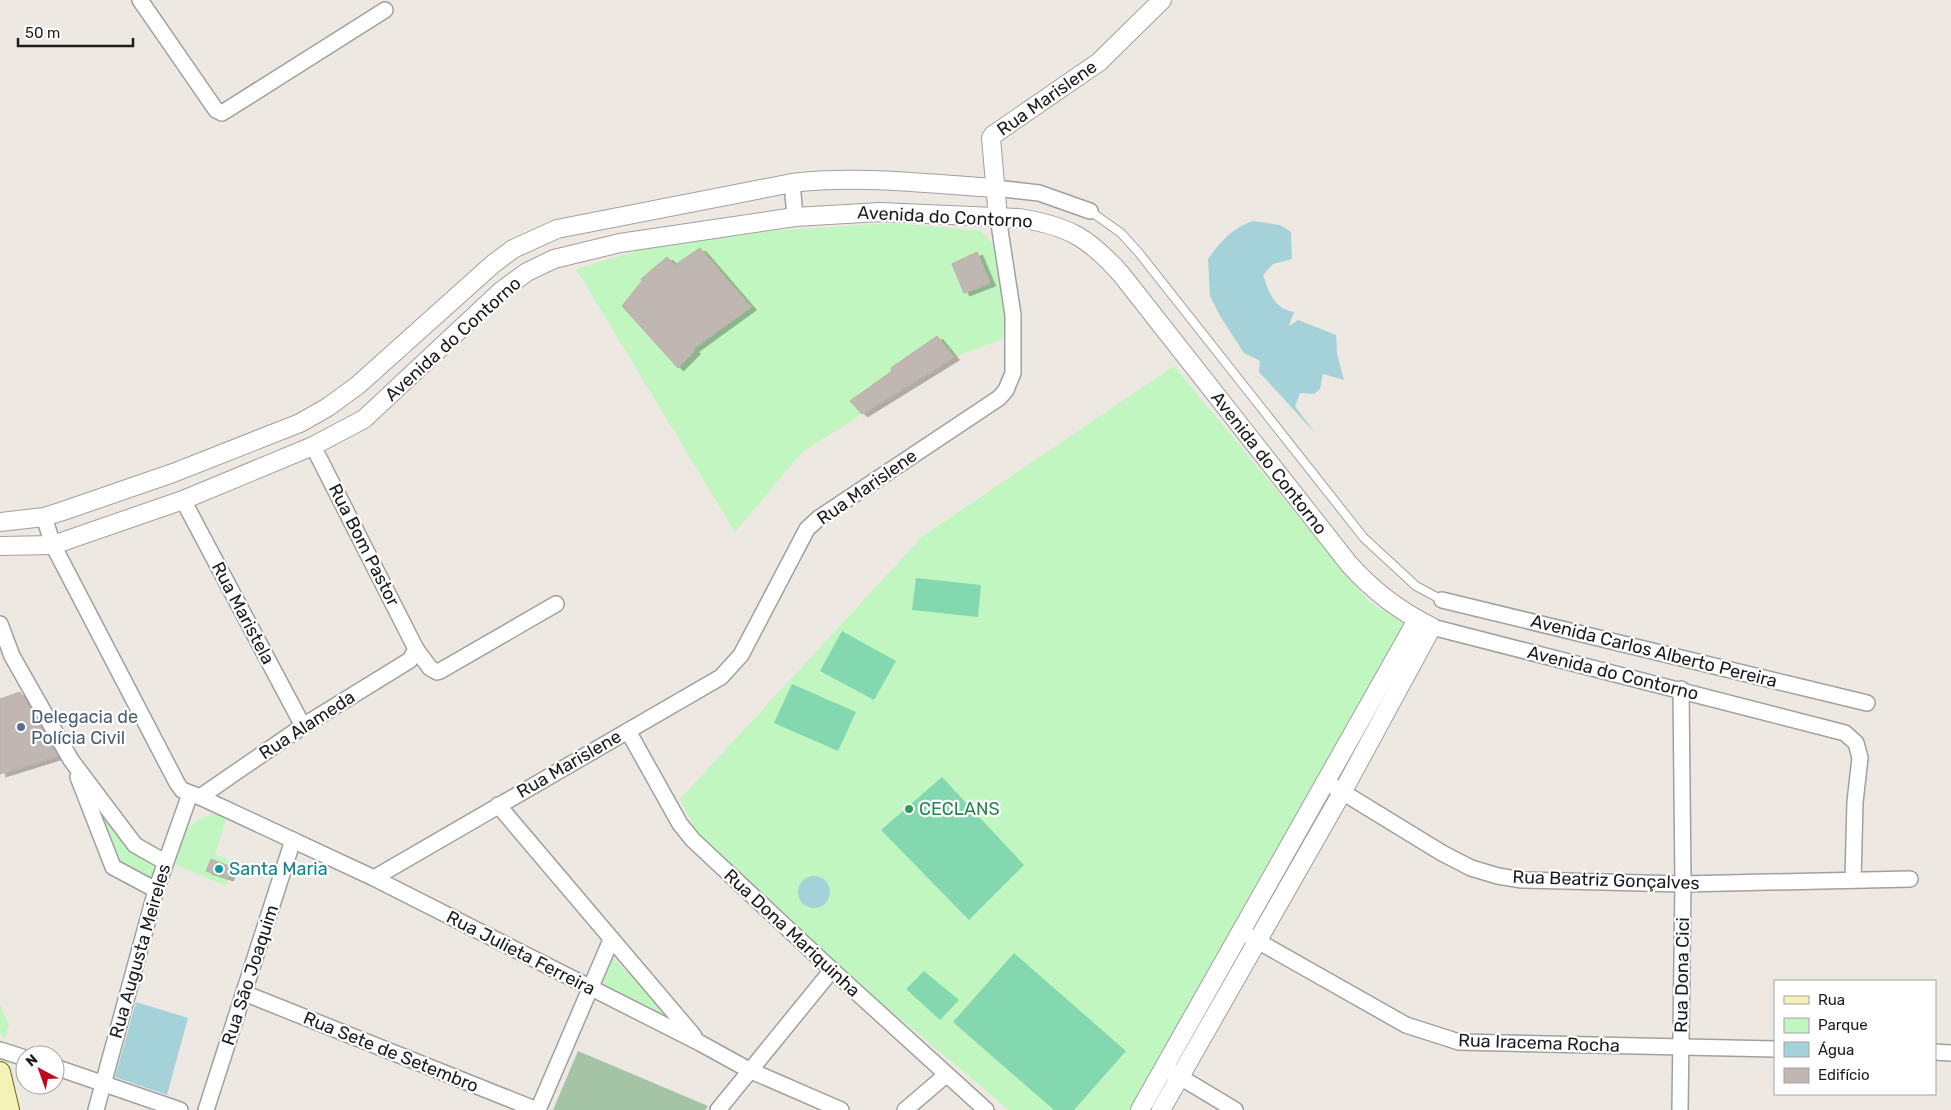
<svg xmlns="http://www.w3.org/2000/svg" width="1951" height="1110" font-family="Rubik,sans-serif">
<style>
.cemetery{fill:#a5c4a6}
.park{fill:#c2f6c0}
.pitch{fill:#84d8af}
.water{fill:#a5d2d8}
.building{fill:#c1b7b2;stroke:#bdaea5;filter:url(#shadow)}
.lines{fill:none;stroke-linecap:round;stroke-linejoin:round}
.service-casing{stroke:#a0a0a0;stroke-width:10}
.minor-casing{stroke:#a0a0a0;stroke-width:18}
.tertiary-casing{stroke:#a0a0a0;stroke-width:20}
.secondary-casing{stroke:#6b6b0b;stroke-width:22}
.service{stroke:#fff;stroke-width:8}
.minor{stroke:#fff;stroke-width:15}
.tertiary{stroke:#fff;stroke-width:18}
.secondary{stroke:#f5f2b8;stroke-width:20}
.service-dot{fill:#5c6f8a;stroke:#fff;stroke-width:2}
.leisure-dot{fill:#2e9e5b;stroke:#fff;stroke-width:2}
.culture-dot{fill:#0f9aa8;stroke:#fff;stroke-width:2}
.labels{text-anchor:middle;dominant-baseline:central;stroke-width:4.5;stroke-linejoin:round;paint-order:stroke}
.street-label{font-size:18px;fill:#1c1c1c;stroke:#fff}
.service-label{font-size:18px;fill:#4e5e75;stroke:#fff;text-anchor:start}
.leisure-label{font-size:18px;fill:#27864d;stroke:#fff;text-anchor:start}
.culture-label{font-size:18px;fill:#0d838f;stroke:#fff;text-anchor:start}
</style>
<defs>
<filter id="shadow"><feDropShadow dx="5.5" dy="3" stdDeviation="0" flood-color="#0004"/></filter>
</defs>
<rect width="100%" height="100%" fill="#ede8e2"/>
<path class="cemetery" d="M578,1051L708,1106L705,1110H553Z"/>
<g class="park">
<path d="M895,223L981,231L994,245L1005,316L1003,339L954,357L802,452L735,532L576,269L650,247L766,231Z"/>
<path d="M1174,366L1369,602L1413,627L1135,1110H1009L852,978L697,832L680,799L923,536Z"/>
<path d="M99,808L129,849L155,868L150,882L115,862L93,809Z"/>
<path d="M212,814L227,817L215,854L233,862L226,886L174,864C179,835 184,825 212,814Z"/>
<path d="M610,955L676,1022L602,986Z"/>
<path d="M0,1004L9,1025L4,1040L0,1032Z"/>
</g>
<g class="pitch">
<path d="M916,578L981,585L978,617L912,610Z"/>
<path d="M842,631L896,661L874,700L820,671Z"/>
<path d="M792,684L856,712L838,751L774,723Z"/>
<path d="M942,777L1024,865L969,920L881,830Z"/>
<path d="M1014,953L1126,1051L1074,1110H1054L953,1022Z"/>
<path d="M924,971L959,1000L940,1020L906,989Z"/>
</g>
<g class="water">
<path d="M1253,221L1280,225L1291,232L1292,259L1273,264L1263,275C1269,292 1274,309 1294,312L1289,326L1298,320L1336,335L1337,354L1344,380L1323,374L1320,389L1314,394L1300,393L1295,406L1315,433L1259,372L1260,361L1244,353L1220,316L1210,296L1208,259C1220,242 1233,227 1253,221Z"/>
<circle cx="814" cy="892" r="16"/>
<path d="M136,1002L188,1018L167,1095L115,1077Z"/>
</g>
<g class="building">
<path d="M700,248L751,307L693,349L695,351L678,368L622,306L642,281L641,279L667,257L675,265Z"/>
<path d="M977,252L990,283L964,293L952,264Z"/>
<path d="M937,336L954,357L862,414L850,401L892,371L891,368Z"/>
<path d="M20,692L58,756L0,774V699Z"/>
<path d="M211,859L231,867L228,878L206,871Z"/>
</g>
<g class="lines">
<g class="service-casing">
<path id="service" d="M1090,211L1121,233L1139,253L1364,538L1416,586L1442,600"/>
</g>
<g class="minor-casing">
<g id="minor">
<path d="M140,0L216,110L222,113L385,10"/>
<path d="M792,183L795,217"/>
<path d="M995,188L1039,193L1090,211"/>
<path d="M183,500L303,726"/>
<path d="M44,517L53,545L177,783L182,790L200,797L303,726L410,660L416,649L313,446"/>
<path d="M1442,600L1867,703"/>
<path d="M0,624L12,656L71,760L135,845L165,862"/>
<path d="M1432,627L1845,733L1856,743L1860,758L1855,802L1853,880"/>
<path d="M416,649L430,668L437,672L440,671L556,604"/>
<path d="M628,731L680,824L693,840L832,970L986,1110"/>
<path d="M78,777L113,867L156,890"/>
<path d="M1326,782L1442,853L1471,868L1498,876L1522,880L1683,884L1910,879"/>
<path d="M200,797L374,878L700,1043L749,1070L841,1110"/>
<path d="M498,805L694,1036"/>
<path d="M374,878L721,677L741,655L807,529L819,518L999,398L1006,390L1013,373V315L998,217"/>
<path d="M1247,935L1406,1025L1459,1042L1775,1049"/>
<path d="M244,993L537,1110"/>
<path d="M0,1050L25,1058"/>
<path d="M1935,1052L1951,1053"/>
<path d="M55,1067L180,1110"/>
<path d="M1170,1071L1235,1110"/>
<path d="M96,1110L156,890L190,794"/>
<path d="M206,1110L293,840"/>
<path d="M538,1110L611,940"/>
<path d="M718,1110L832,970"/>
<path d="M905,1110L946,1075"/>
<path d="M1680,1110L1683,884L1681,689"/>
</g>
</g>
<g class="tertiary-casing">
<g id="tertiary">
<path d="M998,217L991,138L993,135L1099,62L1162,0"/>
<path d="M0,522L44,517L63,511L173,473L300,423L328,407L358,385L493,264L513,249L557,229L792,183C860,175 928,184 995,188"/>
<path d="M0,546L53,545L183,500L313,446L364,419L501,291L527,272L554,259L620,243L795,217L880,212L1019,218C1068,226 1088,237 1121,274L1349,564C1373,591 1399,611 1432,627L1343,791L1161,1110"/>
<path d="M1140,1110L1417,620"/>
</g>
</g>
<g class="secondary-casing">
<path id="secondary" d="M0,1072L9,1110"/>
</g>
<use href="#service" class="service"/>
<use href="#minor" class="minor"/>
<use href="#tertiary" class="tertiary"/>
<use href="#secondary" class="secondary"/>
</g>
<circle class="service-dot" cx="21" cy="727" r="5"/>
<circle class="leisure-dot" cx="909" cy="809" r="5"/>
<circle class="culture-dot" cx="219" cy="869" r="5"/>
<g class="labels">
<g class="street-label">
<text transform="translate(1047 98) rotate(-35)">Rua Marislene</text>
<text transform="translate(945 217) rotate(3)">Avenida do Contorno</text>
<text transform="translate(453 339) rotate(-42)">Avenida do Contorno</text>
<text transform="translate(1269 463) rotate(52)">Avenida do Contorno</text>
<text transform="translate(867 487) rotate(-35)">Rua Marislene</text>
<text transform="translate(364 545) rotate(63)">Rua Bom Pastor</text>
<text transform="translate(243 613) rotate(62)">Rua Maristela</text>
<text transform="translate(1654 651) rotate(14)">Avenida Carlos Alberto Pereira</text>
<text transform="translate(1613 673) rotate(14)">Avenida do Contorno</text>
<text transform="translate(307 725) rotate(-33)">Rua Alameda</text>
<text transform="translate(569 764) rotate(-30)">Rua Marislene</text>
<text transform="translate(1606 880) rotate(2)">Rua Beatriz Gonçalves</text>
<text transform="translate(792 933) rotate(43)">Rua Dona Mariquinha</text>
<text transform="translate(140 951) rotate(-74)">Rua Augusta Meireles</text>
<text transform="translate(521 953) rotate(27)">Rua Julieta Ferreira</text>
<text transform="translate(250 975) rotate(-72)">Rua São Joaquim</text>
<text transform="translate(1682 975) rotate(-89)">Rua Dona Cici</text>
<text transform="translate(1539 1043) rotate(2)">Rua Iracema Rocha</text>
<text transform="translate(391 1052) rotate(22)">Rua Sete de Setembro</text>
</g>
<g class="service-label">
<text x="31" y="717">Delegacia de<tspan x="31" dy="21">Polícia Civil</tspan></text>
</g>
<g class="leisure-label">
<text x="919" y="809">CECLANS</text>
</g>
<g class="culture-label">
<text x="229" y="869">Santa Maria</text>
</g>
</g>
<rect x="1774" y="980" width="162" height="115" fill="#ffffff" stroke="#a4a4a4"/>
<rect x="1784" y="996" width="25" height="8" fill="#f5f2b8" stroke="#a4a4a4"/>
<text x="1818" y="1005" font-size="15" fill="#1c1c1c">Rua</text>
<rect x="1784" y="1018" width="25" height="15" fill="#c2f6c0" stroke="#a4a4a4"/>
<text x="1818" y="1030" font-size="15" fill="#1c1c1c">Parque</text>
<rect x="1784" y="1042" width="25" height="15" fill="#a5d2d8" stroke="#a4a4a4"/>
<text x="1818" y="1055" font-size="15" fill="#1c1c1c">Água</text>
<rect x="1784" y="1068" width="25" height="15" fill="#c1b7b2" stroke="#a4a4a4"/>
<text x="1818" y="1080" font-size="15" fill="#1c1c1c">Edifício</text>
<g transform="translate(40 1070) rotate(319)"><circle r="24" fill="#ffffff" stroke="#a4a4a4"/>
<path d="M0-4L9 19L0 12L-9 19Z" fill="#bd0b1d"/>
<text y="-8" font-size="14" font-weight="bold" text-anchor="middle" fill="#1c1c1c">N</text>
</g>
<path d="M18 38v8h115v-8" fill="none" stroke="#1c1c1c" stroke-width="2.5"/>
<text x="25" y="38" font-size="15" fill="#1c1c1c" stroke="#ffffff" stroke-width="4" paint-order="stroke">50 m</text>
</svg>
